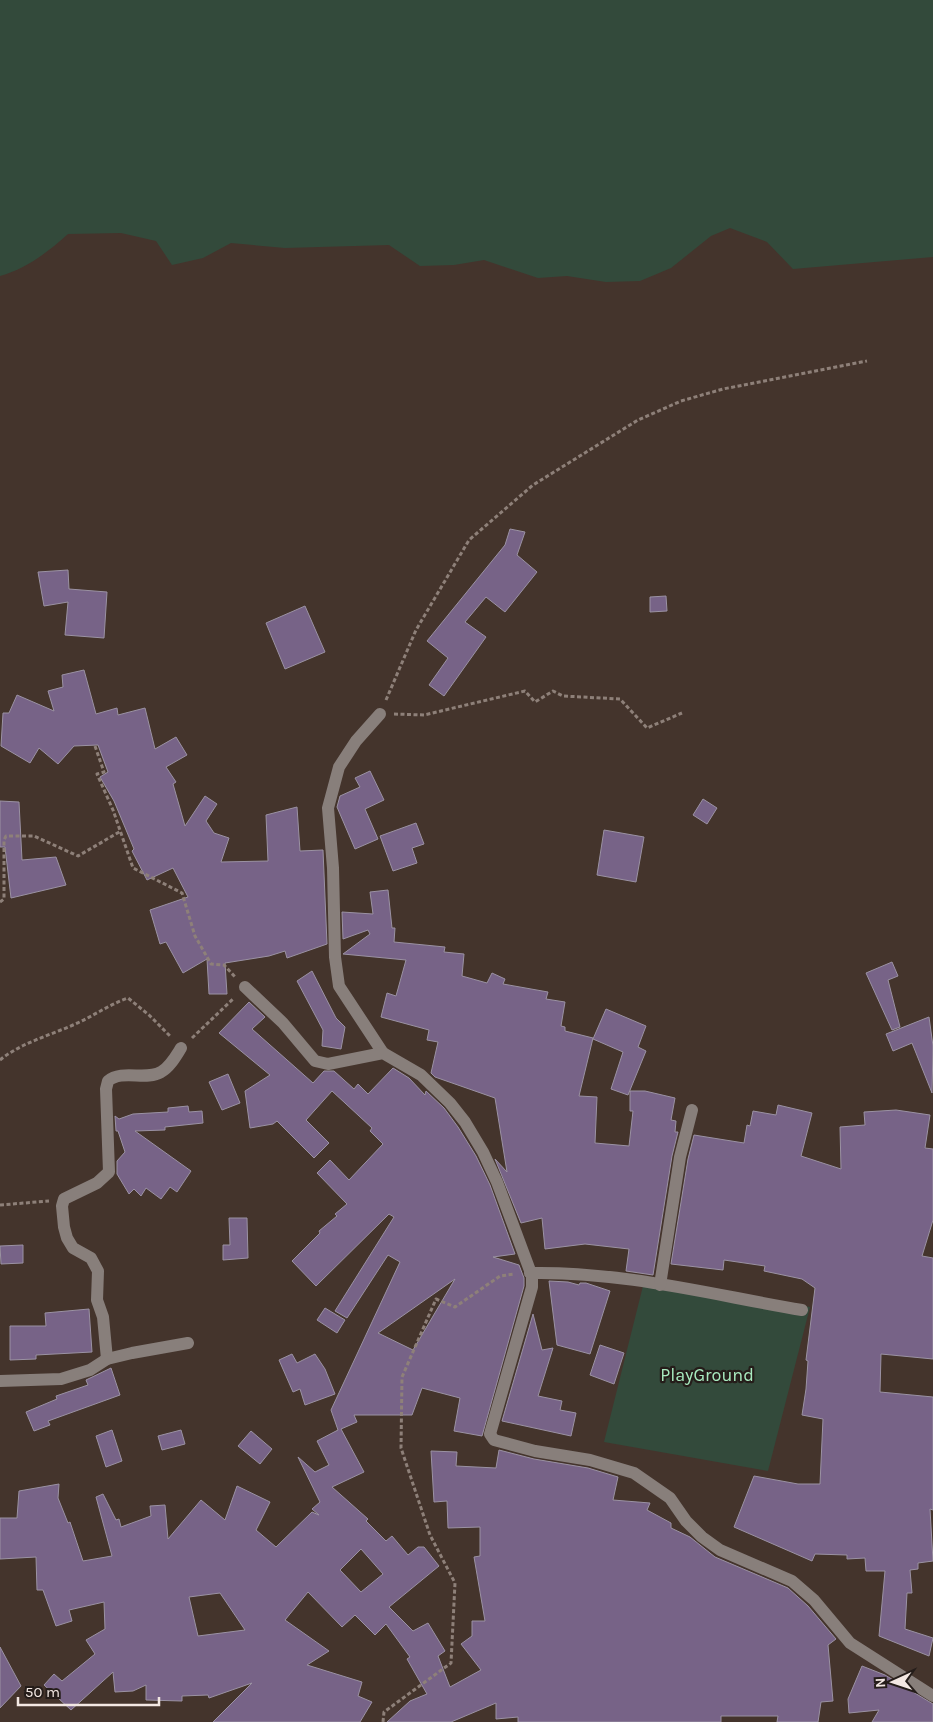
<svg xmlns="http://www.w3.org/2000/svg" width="933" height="1722" font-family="Karla,sans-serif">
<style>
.green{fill:#334a3b}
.building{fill:#776387;stroke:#9b92a3;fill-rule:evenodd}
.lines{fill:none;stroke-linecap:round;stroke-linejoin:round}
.path{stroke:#8e8079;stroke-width:3;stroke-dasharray:4 2.5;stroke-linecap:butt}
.minor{stroke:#887f7b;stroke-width:12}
.labels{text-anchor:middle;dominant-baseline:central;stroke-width:4.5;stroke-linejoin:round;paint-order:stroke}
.park-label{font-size:18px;fill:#a8eabf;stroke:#251d1a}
</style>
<rect width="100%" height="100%" fill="#44342c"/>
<g class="green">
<path d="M0,0H933V257L793,269L767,242L730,228L711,236L671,268L640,281L606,282L567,276L538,278L484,260L454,265L420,266L389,245L285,248L231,243L203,258L172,265L156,241L121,233L68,234C48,252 26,269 0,276Z"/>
<path d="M645,1278L810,1307L768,1471L604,1442Z"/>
</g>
<g class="building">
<path d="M510,529L525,532L517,555L537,572L505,612L486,597L465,622L486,637L444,696L429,685L448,658L427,641L505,545Z"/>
<path d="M68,570L69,589L107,592L104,638L65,635L68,602L44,606L38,572Z"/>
<path d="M666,596L667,611L650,612V597Z"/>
<path d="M305,606L325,652L285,669L266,623Z"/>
<path d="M84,670L96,714L117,708L118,715L145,708L155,749L176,737L187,755L166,767L176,782L173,784L185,826L205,796L217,804L206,821L214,833L229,838L221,862L268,861L266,815L297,807L300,851L323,850L327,944L287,958L285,951L269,956L225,963L227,994H209L207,959L183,973L166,942L160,944L150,910L188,897L173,868L147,880L132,851L134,849L114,801L100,777L108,772L98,745L74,746L58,764L39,748L30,763L1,746L3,713H9L17,695L54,711L48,691L63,687L62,675Z"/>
<path d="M370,771L384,800L365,809L378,839L355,849L337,807L340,796L360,787L355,778Z"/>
<path d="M703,799L717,808L707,824L693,815Z"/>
<path d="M0,801L19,802L22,860L56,857L66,885L11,898L5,847H0Z"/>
<path d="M416,823L424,844L412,848L417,863L393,871L380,836Z"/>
<path d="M604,830L644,837L636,882L597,875Z"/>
<path d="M388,890L392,928H395L394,942L445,947L444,952L464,954L462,976L487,983L492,973L505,979L503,984L548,992L546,999L565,1002L561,1026L565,1027V1031L593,1038L579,1096L597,1097L595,1143L629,1146L633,1111H630V1091H645L675,1098L671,1120L676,1121L675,1132H678L672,1156L653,1275L626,1271L629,1249L585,1244L545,1249L542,1218L521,1223L495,1159L507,1172L495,1098L435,1077L431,1073L438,1042L427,1040L429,1030L381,1017L387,993L396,996L406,960L343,954L370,934L368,930L343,939L342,912L373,914L370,892Z"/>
<path d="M892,962L898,976L888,980L900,1027L892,1030L866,973Z"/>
<path d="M312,971L336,1018L345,1027L341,1049L322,1046L323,1030L297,981Z"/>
<path d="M249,1002L265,1017L252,1029L313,1083L324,1071H334L354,1089L358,1084L368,1094L393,1068L409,1078L425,1095L426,1091L444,1108L458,1127L476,1156L490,1185L515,1254L493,1257L519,1265L524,1278V1286L482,1436L454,1431L460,1398L422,1388L412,1415H354L357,1422L341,1429L364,1472L332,1487L368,1519L366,1521L386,1541L392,1536L408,1555L418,1547H424L439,1566L389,1607L413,1631L428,1623L445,1651L438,1656L450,1687L481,1670L461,1644L472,1636V1621H485L474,1557L480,1556V1527L448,1528L447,1501L434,1502L431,1451L457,1452L456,1466L496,1468L499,1450L534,1459L588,1468L618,1477L613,1500L650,1503L647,1510L671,1523V1528L690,1537L715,1557L788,1588L808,1606L836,1639L828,1645L833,1701L821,1702L818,1722H777L778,1716H721V1722H518V1717L496,1719V1703L451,1722H387L410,1701L427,1694L407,1659L410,1657L386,1624L375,1635L355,1615L342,1627L308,1592L285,1620L329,1651L307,1665L362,1682L358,1696L372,1702L360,1722H213L252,1683L209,1698L208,1695L182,1696V1701L146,1700V1685L133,1691L115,1692L113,1672L71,1710L44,1685L54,1674L62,1681L95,1654L86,1640L105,1629L104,1602L69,1610L72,1621L56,1626L43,1590H37L36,1557L0,1559V1518H17L19,1491L59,1484L58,1498L68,1523L70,1522L83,1561L112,1556L96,1497L103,1494L116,1520L119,1519L121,1527L151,1516L150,1506L165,1505L168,1539L201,1500L225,1520L237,1486L270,1502L256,1530L276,1547L312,1512L319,1515L312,1509L320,1502L298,1457L315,1472L329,1465L317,1441L338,1430L331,1410L400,1262L388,1255L347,1318L335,1311L394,1217L389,1214L316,1286L292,1261L320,1233L319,1231L337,1216L335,1214L347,1204L317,1173L330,1160L349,1180L383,1144L370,1131L372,1128L332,1091L306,1120L329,1143L314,1158L277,1121L273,1124L250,1128L245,1091L270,1075L219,1033ZM455,1279L413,1350L378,1333ZM361,1549L383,1574L361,1592L340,1570ZM220,1593L245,1630L198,1636L189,1597Z"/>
<path d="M606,1009L646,1026L638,1047L646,1051L628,1095L611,1089L623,1052L593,1039Z"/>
<path d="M929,1017L933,1046L932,1093L912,1043L893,1051L886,1034Z"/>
<path d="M228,1074L240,1103L222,1110L209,1082Z"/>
<path d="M778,1105L812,1113L801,1156L841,1169L840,1127L865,1125L864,1112L896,1110L930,1115L925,1148L933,1149V1220L922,1256L933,1258V1359L881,1354L880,1392L933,1397V1510L930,1509L933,1561L918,1563V1569L910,1570L912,1593H907L905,1629L933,1638L929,1656L879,1636L885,1571H866L865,1558L847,1559V1555L815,1554L812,1561L734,1527L754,1476L798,1484H820L823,1419L802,1415L806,1389L808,1361L806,1360L815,1288L802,1279L764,1271L765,1266L724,1260L723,1270L671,1264L688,1159L694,1135L744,1143L747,1125L750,1126L753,1111L776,1115Z"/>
<path d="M188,1106L189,1112L202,1111L203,1123L165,1127V1130L135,1131L191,1171L177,1192L170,1187L161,1199L146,1188L141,1196L134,1189L129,1194L117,1174V1161L125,1152L118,1131H116L115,1116L119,1119L133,1114L168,1112V1108Z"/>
<path d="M229,1218H247L248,1258L223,1260V1245H230Z"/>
<path d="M23,1245V1263L1,1264L0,1246Z"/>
<path d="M549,1281L568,1282L579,1285L580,1283H586L610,1291L590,1354L557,1345Z"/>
<path d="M325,1308L345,1320L337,1333L317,1320Z"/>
<path d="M89,1309L92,1352L36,1355V1359L10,1360V1326H46L45,1313Z"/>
<path d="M533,1314L542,1350L553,1348L538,1396L562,1401L560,1410L576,1413L571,1436L502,1421Z"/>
<path d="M600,1345L624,1353L614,1384L590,1375Z"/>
<path d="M292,1354L297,1363L315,1354L325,1369L335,1394L305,1405L300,1389L293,1392L279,1360Z"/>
<path d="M111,1368L120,1395L48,1421L50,1425L34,1431L26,1412L57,1399L56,1396L88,1385L86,1380Z"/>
<path d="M112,1430L122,1461L106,1467L96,1436Z"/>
<path d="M181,1430L185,1444L162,1450L158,1436Z"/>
<path d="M251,1431L272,1449L260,1464L238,1446Z"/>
<path d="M0,1647L21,1686L0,1708Z"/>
<path d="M862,1666L885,1675L933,1704V1722H872L879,1710L849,1713L848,1699Z"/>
</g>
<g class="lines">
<g class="path">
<path d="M386,700L416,630L469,540L533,485L638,420L681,401L723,389L867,361"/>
<path d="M394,714L424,715L525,691L535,702L553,691L563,696L620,699L647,728L682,713"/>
<path d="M95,746L104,772L97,774L113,810L133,868L182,893L195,936L211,964L224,965L236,978"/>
<path d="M0,902L4,899V840L6,836H34L78,856L121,831"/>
<path d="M192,1038L234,998"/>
<path d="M0,1060C21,1043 48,1036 73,1025C92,1017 108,1005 128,998L149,1015L171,1037"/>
<path d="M0,1205L49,1201"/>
<path d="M383,1722L384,1712L451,1663L455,1583L430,1535L401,1448L402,1377L436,1299L455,1307L500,1276L515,1274"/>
</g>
<g class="minor">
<path d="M380,714L356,741L339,767L328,808L333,868L335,957L339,986L383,1053"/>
<path d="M245,987L283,1023L315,1061L328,1064L383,1053L421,1075L450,1103L465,1122L483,1152L497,1182L532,1276V1287L490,1434L494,1440L535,1451L590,1460L634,1473L670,1498L686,1521L702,1537L720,1550L792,1581L814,1600L850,1643L933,1696"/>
<path d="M530,1273C622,1271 713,1295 802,1310"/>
<path d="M660,1285L680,1157L692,1110"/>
<path d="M107,1359L103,1317L97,1300L98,1271L91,1258L73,1248L67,1238L64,1227L62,1206L64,1199L97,1183L109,1172L106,1089L108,1081C122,1069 146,1081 161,1072C170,1067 176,1056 181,1048"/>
<path d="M0,1381L61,1379L90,1370L107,1359L132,1353L188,1343"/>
</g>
</g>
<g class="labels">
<g class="park-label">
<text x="707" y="1375">PlayGround</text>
</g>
</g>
<g transform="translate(893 1682) rotate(267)" stroke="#251d1a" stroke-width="4" paint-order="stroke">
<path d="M0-4L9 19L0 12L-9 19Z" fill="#f3e8e3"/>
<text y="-8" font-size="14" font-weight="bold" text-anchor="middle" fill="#f3e8e3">N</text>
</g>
<path d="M18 1697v8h141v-8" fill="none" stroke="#f3e8e3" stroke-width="2.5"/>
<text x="25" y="1697" font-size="15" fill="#f3e8e3" stroke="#251d1a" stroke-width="4" paint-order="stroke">50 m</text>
</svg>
